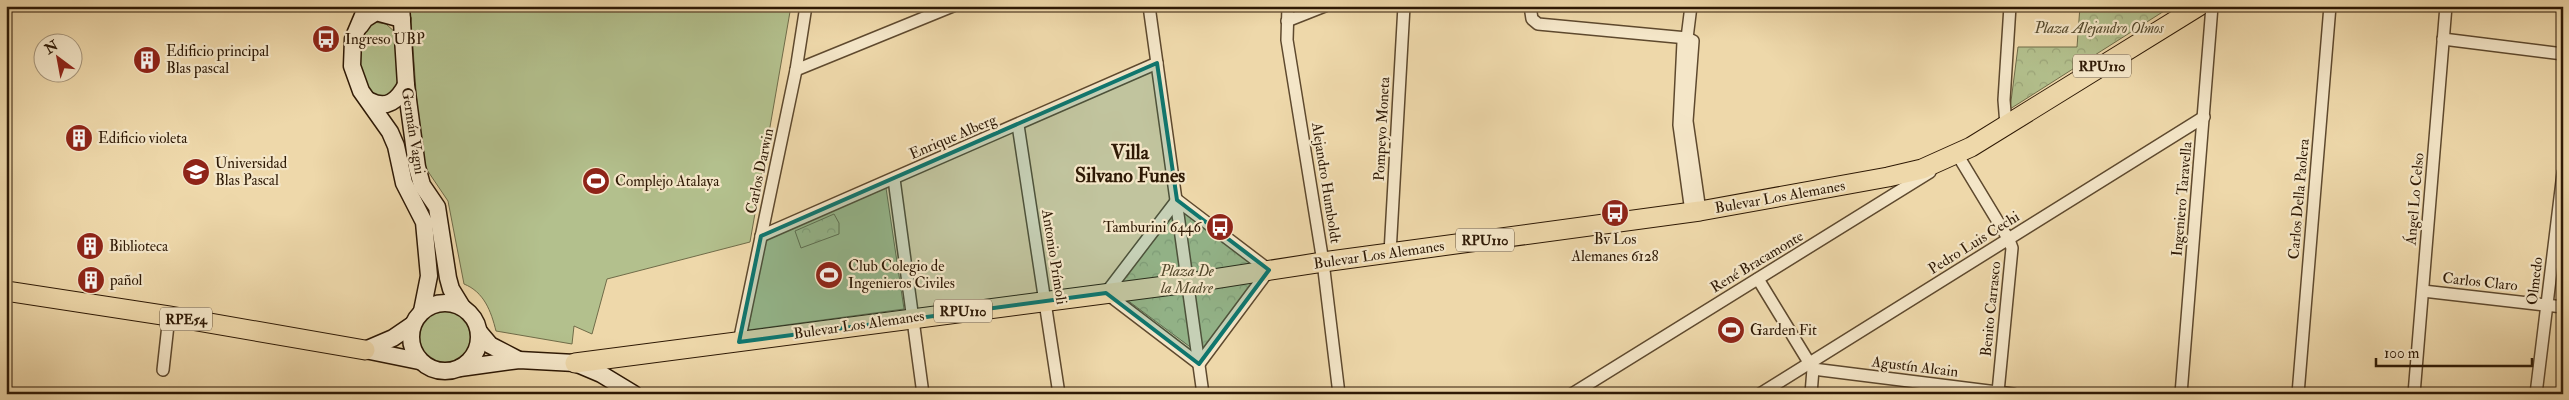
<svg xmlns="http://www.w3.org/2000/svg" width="2569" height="400" font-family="'IM FELL Double Pica',serif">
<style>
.grass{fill:#b3c08d;stroke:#706c49}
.park{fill:url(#park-crowns);stroke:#706c49}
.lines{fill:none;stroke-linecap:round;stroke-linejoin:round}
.minor-casing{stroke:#5e492e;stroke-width:14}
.secondary-casing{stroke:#2e1905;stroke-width:19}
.primary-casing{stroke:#2e1905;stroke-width:21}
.minor{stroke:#f4e6c8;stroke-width:11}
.secondary{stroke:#f4e6c8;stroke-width:16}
.primary{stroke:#eed8aa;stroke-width:19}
.marked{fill:#0f766e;fill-opacity:0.2;stroke:#0f766e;stroke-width:4;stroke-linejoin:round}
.labels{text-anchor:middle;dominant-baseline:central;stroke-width:4.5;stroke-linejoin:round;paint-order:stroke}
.shield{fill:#f4e6c8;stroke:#695640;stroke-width:1}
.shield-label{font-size:14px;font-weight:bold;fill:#2e1905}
.park-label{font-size:15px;font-style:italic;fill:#564b2e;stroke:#f4e6c8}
.poi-label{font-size:15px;fill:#2e1905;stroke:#f4e6c8;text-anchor:start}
.street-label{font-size:15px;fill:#2e1905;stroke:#f4e6c8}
.district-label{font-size:20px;font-weight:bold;fill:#2e1905;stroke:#f4e6c8}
</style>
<defs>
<pattern id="park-crowns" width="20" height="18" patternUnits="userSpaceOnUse" patternTransform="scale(1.25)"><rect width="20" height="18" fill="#b3c08d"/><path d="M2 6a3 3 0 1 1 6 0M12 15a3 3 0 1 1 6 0" fill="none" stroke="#9aa478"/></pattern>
</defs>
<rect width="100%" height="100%" fill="#eed8aa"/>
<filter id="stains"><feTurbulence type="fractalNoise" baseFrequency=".004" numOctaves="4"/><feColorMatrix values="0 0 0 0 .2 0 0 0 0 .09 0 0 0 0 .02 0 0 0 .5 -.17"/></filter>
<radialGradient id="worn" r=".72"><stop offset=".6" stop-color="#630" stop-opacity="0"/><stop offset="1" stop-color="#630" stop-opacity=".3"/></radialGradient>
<g class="grass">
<path d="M410,6H791L750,242L607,279L592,334L574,326L572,344L496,331C491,311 484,292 464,284L448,201L421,161Z"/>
<path d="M374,22L386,24L396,33L400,77L392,98H373L358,70V37Z"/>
<path d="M886,188L904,309L748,330L765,240Z"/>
<circle cx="445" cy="338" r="30"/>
</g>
<g class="park">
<path d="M2080,6H2172L2010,109L2018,47H2077Z"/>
<path d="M1177,208L1259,268L1258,276L1201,355L1115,291Z"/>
<path d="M834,214L839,223V234L801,248L795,231Z"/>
</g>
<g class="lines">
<g class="minor-casing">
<g id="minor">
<path d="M1149,6L1203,394"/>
<path d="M1288,6L1287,40L1323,262L1339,394"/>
<path d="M1530,6L1532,19L1538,24L1687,38L1693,41L1687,121L1700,211"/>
<path d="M1691,6L1687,38L1683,42L1679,125L1691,212"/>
<path d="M1287,21L1325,6"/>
<path d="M2443,39L2563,54"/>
<path d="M796,70L953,6"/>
<path d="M1018,125L1059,394"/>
<path d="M2006,125L2004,100L2010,6"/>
<path d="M1953,156L1957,154L2009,240L2012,248L1998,392"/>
<path d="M894,179L923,394"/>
<path d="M1177,200L1106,293L1199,364"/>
<path d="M1177,200L1269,270L1199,364"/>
<path d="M761,236L1157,63"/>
<path d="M1390,253L1404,6"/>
<path d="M1758,279L1813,369L1811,394"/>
<path d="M2423,291L2563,307"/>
<path d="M739,342L796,70L806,6"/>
<path d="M1813,369L2013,394"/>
<path d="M163,370L169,316"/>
<path d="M1572,394L1930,172"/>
<path d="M1760,394L2204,117"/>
<path d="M2181,394L2212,6"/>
<path d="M2298,394L2330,6"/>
<path d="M2414,394L2446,6"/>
<path d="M2536,394L2563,173"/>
</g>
</g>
<g class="secondary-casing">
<g id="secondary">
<path d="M367,6L353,39L352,66L361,91L390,132L396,146L404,183L424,222L429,276L422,311"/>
<path d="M401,6L406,85L417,167L422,185L437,207L448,278L451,289L462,307"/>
<path d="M360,26L365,19L376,12L402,19"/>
<path d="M370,101C387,110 398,100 406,85"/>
<circle cx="445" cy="337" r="34"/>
<path d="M479,332L490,345L517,359"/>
<path d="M365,350L419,361"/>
<path d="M365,350L393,338L412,325"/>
<path d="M460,368L519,360L575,363L601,374L634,394"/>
</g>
</g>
<g class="primary-casing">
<g id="primary">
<path d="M6,291L169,316L365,350"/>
<path d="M575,363L1188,283L1323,262L1700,211L1888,177L1922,169L1971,147L2199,6"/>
</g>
</g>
<use href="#minor" class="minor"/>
<use href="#secondary" class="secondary"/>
<use href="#primary" class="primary"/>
</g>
<path class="marked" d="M1157,63L1177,200L1269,270L1199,364L1106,293L739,342L761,236Z"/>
<defs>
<g id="bus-disc" transform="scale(1.4375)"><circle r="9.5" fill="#8f2418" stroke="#f4e6c8"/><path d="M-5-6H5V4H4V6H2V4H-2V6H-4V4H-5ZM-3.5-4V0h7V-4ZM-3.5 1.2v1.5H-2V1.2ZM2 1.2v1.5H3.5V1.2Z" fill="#fff"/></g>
<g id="building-disc" transform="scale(1.4375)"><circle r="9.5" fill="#8f2418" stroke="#f4e6c8"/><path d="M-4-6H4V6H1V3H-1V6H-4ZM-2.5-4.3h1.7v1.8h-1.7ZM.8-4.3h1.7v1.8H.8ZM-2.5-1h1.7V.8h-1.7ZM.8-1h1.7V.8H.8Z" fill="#fff"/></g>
<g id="university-disc" transform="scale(1.4375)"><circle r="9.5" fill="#8f2418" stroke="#f4e6c8"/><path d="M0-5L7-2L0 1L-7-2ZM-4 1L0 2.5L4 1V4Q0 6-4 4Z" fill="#fff"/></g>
<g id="stadium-disc" transform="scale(1.4375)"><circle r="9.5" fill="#8f2418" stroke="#f4e6c8"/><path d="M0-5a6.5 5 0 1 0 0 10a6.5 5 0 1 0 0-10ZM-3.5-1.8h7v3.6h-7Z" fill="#fff"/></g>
</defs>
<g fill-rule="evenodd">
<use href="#bus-disc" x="326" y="39"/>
<use href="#building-disc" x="147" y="60"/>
<use href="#building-disc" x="79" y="138"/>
<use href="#university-disc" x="196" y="172"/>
<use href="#stadium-disc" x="596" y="181"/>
<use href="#bus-disc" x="1615" y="213"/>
<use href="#bus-disc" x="1220" y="227"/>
<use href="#building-disc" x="90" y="246"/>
<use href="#stadium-disc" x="829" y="275"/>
<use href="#building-disc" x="91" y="280"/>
<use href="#stadium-disc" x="1731" y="330"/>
</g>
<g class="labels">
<g class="shield">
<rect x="2073" y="54.5" width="58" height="23" rx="4"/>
<rect x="1456" y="228.5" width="58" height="23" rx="4"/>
<rect x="934" y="299.5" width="58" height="23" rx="4"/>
<rect x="160" y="307.5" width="52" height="23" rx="4"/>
</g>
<g class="shield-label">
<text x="2102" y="66">RPU110</text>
<text x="1485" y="240">RPU110</text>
<text x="963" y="311">RPU110</text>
<text x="186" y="319">RPE54</text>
</g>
<g class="park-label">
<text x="2099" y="28">Plaza Alejandro Olmos</text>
<text x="1187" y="271">Plaza De<tspan x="1187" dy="17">la Madre</tspan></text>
</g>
<g class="poi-label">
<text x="345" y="39">Ingreso UBP</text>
<text x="166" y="51">Edificio principal<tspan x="166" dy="17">Blas pascal</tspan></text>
<text x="98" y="138">Edificio violeta</text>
<text x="215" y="163">Universidad<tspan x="215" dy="17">Blas Pascal</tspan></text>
<text x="615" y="181">Complejo Atalaya</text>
<text x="1201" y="227" text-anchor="end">Tamburini 6446</text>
<text x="1615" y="239" text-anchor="middle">Bv Los<tspan x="1615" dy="17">Alemanes 6128</tspan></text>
<text x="109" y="246">Biblioteca</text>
<text x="848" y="266">Club Colegio de<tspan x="848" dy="17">Ingenieros Civiles</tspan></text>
<text x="110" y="280">pañol</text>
<text x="1750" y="330">Garden Fit</text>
</g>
<g class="street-label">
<text transform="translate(1382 129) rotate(-87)">Pompeyo Moneta</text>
<text transform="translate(413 131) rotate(81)">Germán Vagni</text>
<text transform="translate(953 137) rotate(-23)">Enrique Alberg</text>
<text transform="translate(760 171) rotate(-78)">Carlos Darwin</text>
<text transform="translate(1326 183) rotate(81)">Alejandro Humboldt</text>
<text transform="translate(1780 197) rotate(-10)">Bulevar Los Alemanes</text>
<text transform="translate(2182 199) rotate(-85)">Ingeniero Taravella</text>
<text transform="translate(2299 199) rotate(-85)">Carlos Della Paolera</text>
<text transform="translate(2415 199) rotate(-85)">Ángel Lo Celso</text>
<text transform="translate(1974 243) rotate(-32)">Pedro Luis Cechi</text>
<text transform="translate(1379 255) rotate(-8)">Bulevar Los Alemanes</text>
<text transform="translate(1054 257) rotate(81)">Antonio Prímoli</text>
<text transform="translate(1757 262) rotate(-31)">René Bracamonte</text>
<text transform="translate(2535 281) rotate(-83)">Olmedo</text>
<text transform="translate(2480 282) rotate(6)">Carlos Claro</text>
<text transform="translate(1991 309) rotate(-84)">Benito Carrasco</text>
<text transform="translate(859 325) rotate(-8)">Bulevar Los Alemanes</text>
<text transform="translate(1915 367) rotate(7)">Agustín Alcain</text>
</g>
<g class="district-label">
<text x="1130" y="152">Villa<tspan x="1130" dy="23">Silvano Funes</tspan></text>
</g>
</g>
<rect width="2569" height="400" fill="none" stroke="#eed8aa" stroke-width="25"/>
<rect x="8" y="8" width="2554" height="385" fill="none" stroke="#2e1905" stroke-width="2.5"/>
<rect x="12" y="12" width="2544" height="375" fill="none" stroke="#2e1905"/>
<g transform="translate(58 58) rotate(328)"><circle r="24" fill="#f4e6c8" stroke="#a5947a"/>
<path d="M0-4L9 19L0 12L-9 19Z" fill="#8f2418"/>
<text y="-8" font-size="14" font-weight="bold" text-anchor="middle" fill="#2e1905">N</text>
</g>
<path d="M2376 358v8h156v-8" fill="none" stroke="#2e1905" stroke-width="2.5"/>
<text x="2384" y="358" font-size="15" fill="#2e1905" stroke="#f4e6c8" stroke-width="4" paint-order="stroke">100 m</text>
<rect width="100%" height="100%" filter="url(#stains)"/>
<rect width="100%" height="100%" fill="url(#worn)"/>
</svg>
